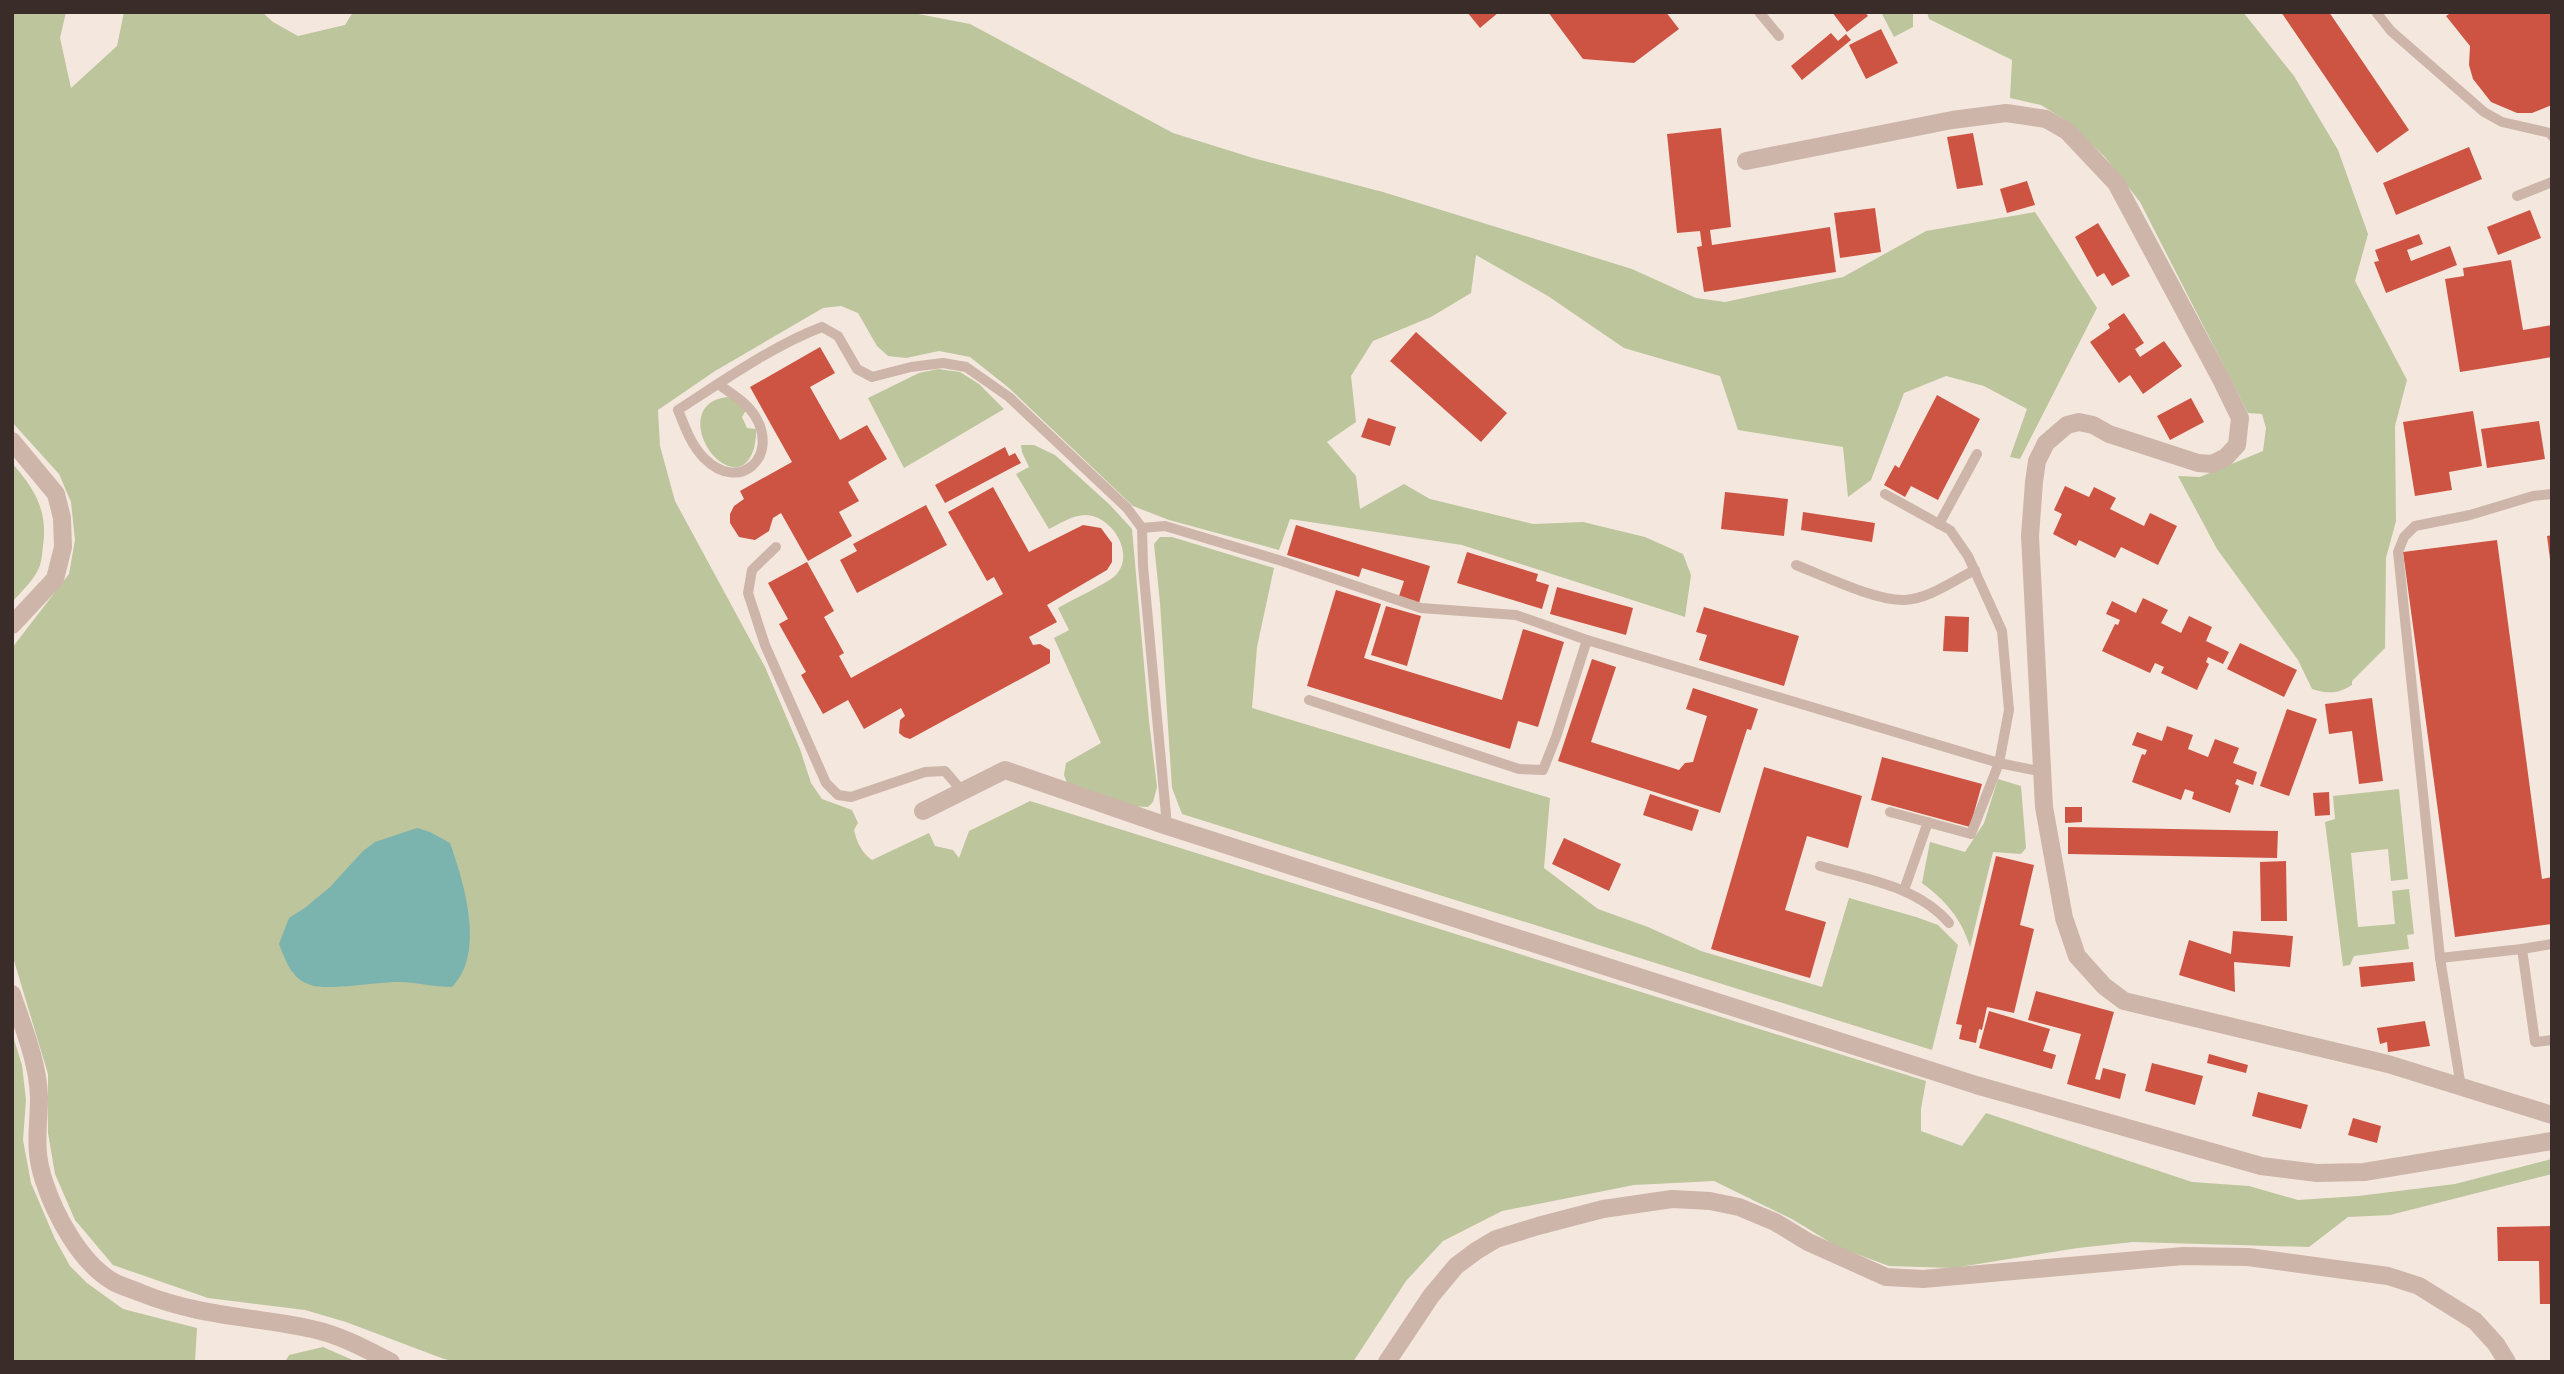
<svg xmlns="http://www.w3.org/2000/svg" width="2564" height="1374" font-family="Rubik,sans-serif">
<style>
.green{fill:#bcc59c}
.water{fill:#7bb3af}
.building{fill:#cd5443}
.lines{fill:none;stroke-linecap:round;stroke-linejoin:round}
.service{stroke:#ceb5a9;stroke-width:10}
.minor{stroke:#ceb5a9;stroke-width:18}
</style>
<rect width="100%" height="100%" fill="#f4e7de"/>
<g class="green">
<path d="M12,12H66L60,38L71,88L117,46L124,12H262L273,22L298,36L345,25L353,12H908L970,24L1173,133L1253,158L1383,192L1632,269L1696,298L1725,302L1843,277L1926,231L2035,212L2097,308L2020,459L2010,457L2027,409L1984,386L1946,376L1904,393L1871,480L1848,497L1843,447L1738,430L1720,376L1624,348L1548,296L1476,255L1471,293L1431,317L1373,341L1351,376L1356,422L1327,442L1356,476L1360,509L1404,484L1430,499L1533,524L1583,522L1645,537L1683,554L1691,575L1685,617L1462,545L1290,519L1279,550L1169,520L1133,506L1009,388L970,357L939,351L906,358L888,356L877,346L858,313L841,306L823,308L715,371L658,410L660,446L675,501L765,667L800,749L811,783L822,799L852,810L858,823L854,830C857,842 861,852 872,860L929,833L935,846L953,850L959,858L969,831L1030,801L1926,1081L1921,1109V1131L1962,1146L1986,1113L2192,1182L2249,1186L2298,1200L2358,1196L2455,1184L2552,1159V1174L2390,1215L2348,1217L2309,1247L2133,1242L2078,1248L1953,1268L1889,1266L1838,1247L1792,1219L1714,1181L1634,1185L1502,1211L1443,1241L1406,1281L1353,1362H459L444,1359L346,1322L305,1310L208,1298L113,1265L75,1220L55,1174L48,1133V1074L12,954V648L69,574L75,540L71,502L59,474L12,422Z"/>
<path d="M1881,12H1913V27L1894,37Z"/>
<path d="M1927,12H2243L2294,76L2338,150L2368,234L2355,281L2407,380L2395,426L2396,521L2386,558L2385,648L2352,681V685C2338,694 2328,694 2312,689L2298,660L2217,549L2178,476L2200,477L2263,451L2266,428L2262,414L2248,413L2140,202L2105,157L2067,121L2041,105L2010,98L2012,60L1929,19Z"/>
<path d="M938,369L960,372L979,384L1004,409L904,468L868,398L919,373Z"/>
<path d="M728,397L738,401L746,410L742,417L747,428L756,429C757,447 749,477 724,464C699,450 685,401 728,397Z"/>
<path d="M1021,445H1034L1055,455L1110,505L1132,529L1149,721L1157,787L1153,802L1148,807L1130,806L1067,783L1064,775L1066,763L1101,743L1054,638L1069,630L1058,608C1070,601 1108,583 1116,575C1136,553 1111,515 1085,515C1073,515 1059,524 1049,529L1016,474L1029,467L1022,452Z"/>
<path d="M12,463C35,489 48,511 43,546C42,553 42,561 39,568C33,581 22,591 12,602Z"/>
<path d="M1160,537H1172L1274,568L1257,647L1252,708L1550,798L1544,868L1598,909L1648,927L1701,951L1822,987L1849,898L1916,917L1938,925L1958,945L1932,1050L1182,814L1172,788L1160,603L1154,544Z"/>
<path d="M1998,779L2021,786L2026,848L2021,854L1993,852L1970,947C1962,919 1945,900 1922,883L1930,842L1965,852L1984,823Z"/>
<path d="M2399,789L2408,879L2391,881L2388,849L2351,853L2358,927L2395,924L2392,891L2409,889L2414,934L2407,935L2409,949L2354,956L2350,965L2343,966L2325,822L2335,819L2333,796Z"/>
<path d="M12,1033L22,1065L26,1100L23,1140L31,1183L55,1239L70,1266L87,1283L123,1309L197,1328L195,1362H12Z"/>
<path d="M323,1347L357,1362H285L289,1355Z"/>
</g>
<path class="water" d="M417,828L430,832L450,843C464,883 486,953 452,987C433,987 416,982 398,982C376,982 327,991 311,985C291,979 286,961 279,944L289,918L306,907L330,887L363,851L375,842Z"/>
<g class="building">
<path d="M1467,12H1499L1480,28Z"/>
<path d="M1548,12H1666L1679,29L1634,63L1583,59Z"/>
<path d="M1832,12H1865L1868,16L1847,32Z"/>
<path d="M2281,12H2329L2409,130L2377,153Z"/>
<path d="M2452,12H2552V105L2532,113H2517L2491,102L2473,79L2469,65L2470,46L2446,16Z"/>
<path d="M1881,29L1898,63L1866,79L1849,45Z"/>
<path d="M1831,33L1838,41L1846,34L1851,40L1802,80L1791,66Z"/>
<path d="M1721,128L1731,227L1710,230L1712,245L1830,227L1836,272L1704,292L1697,247L1702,246L1700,231L1677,233L1667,134Z"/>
<path d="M1973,133L1983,185L1957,189L1947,137Z"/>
<path d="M2469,147L2482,179L2396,215L2383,183Z"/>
<path d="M2027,181L2035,205L2007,213L2000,189Z"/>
<path d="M1875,208L1881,252L1840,258L1834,213Z"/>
<path d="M2530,210L2541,238L2498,255L2487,227Z"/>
<path d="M2098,223L2130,276L2112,286L2104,273L2097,277L2075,237Z"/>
<path d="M2419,234L2423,244L2407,250L2411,261L2450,246L2457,265L2386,293L2374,262L2379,261L2375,250Z"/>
<path d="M2511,260L2523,330L2552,325V357L2460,372L2445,279L2464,276L2463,268Z"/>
<path d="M2124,313L2144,343L2135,349L2140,357L2164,341L2182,366L2143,394L2130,375L2119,383L2090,342L2110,328L2108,324Z"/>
<path d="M1416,332L1507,413L1481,442L1390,361Z"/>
<path d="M820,347L835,373L810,387L840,440L867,425L887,459L848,482L859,501L839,512L852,536L808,561L781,513L773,518L769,531L755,540L739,537L730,523V514L734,506L744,499L740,491L792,462L750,387Z"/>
<path d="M1937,395L1980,419L1938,500L1911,486L1905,497L1884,485L1895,465L1899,468Z"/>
<path d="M2191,398L2204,422L2170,440L2157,416Z"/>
<path d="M2473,411L2482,466L2449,472L2452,490L2415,496L2403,422Z"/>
<path d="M1368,418L1396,427L1390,446L1361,437Z"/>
<path d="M2539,421L2545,459L2487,468L2481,429Z"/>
<path d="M1005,447L1009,456L1015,453L1021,463L945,503L935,485Z"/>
<path d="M2065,486L2089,497L2094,487L2116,498L2110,509L2144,526L2150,513L2177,526L2158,565L2121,547L2115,558L2079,540L2076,546L2053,534L2062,514L2054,510Z"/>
<path d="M993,487L1029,552L1083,525L1101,528L1112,543V562L1107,570L1047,605L1057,622L1029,637L1033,645L1040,644L1050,650V663L910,739L904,737L899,733L900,720L905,716L901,708L864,729L848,700L823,714L801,675L806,672L779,624L788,619L768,583L807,562L834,611L824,617L844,653L839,656L851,678L1003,594L994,577L987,581L948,512Z"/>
<path d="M1725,492L1788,499L1784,536L1721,529Z"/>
<path d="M926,505L947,545L857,593L840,560L857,551L853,544Z"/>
<path d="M1803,512L1875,523L1872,542L1801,530Z"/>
<path d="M1296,525L1430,566L1419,603L1399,596L1404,581L1362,568L1359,577L1287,555Z"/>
<path d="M2552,535V559H2550L2547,536Z"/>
<path d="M2497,540L2542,879L2552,877V924L2455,937L2403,552Z"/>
<path d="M1467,552L1538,574L1536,581L1549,585L1542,609L1457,583Z"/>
<path d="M1557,587L1633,608L1626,635L1550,614Z"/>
<path d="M1336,590L1381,604L1364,658L1502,700L1523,629L1564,642L1538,727L1518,721L1510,749L1307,686Z"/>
<path d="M2143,598L2168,610L2161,623L2181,633L2189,616L2212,627L2206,641L2229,652L2223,664L2208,657L2206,662L2209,664L2197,690L2161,673L2164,667L2155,663L2150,673L2102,651L2115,624L2118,625L2120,620L2106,614L2112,601L2136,613Z"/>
<path d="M1386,606L1421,616L1407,666L1371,655Z"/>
<path d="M1704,607L1799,636L1784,686L1699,660L1707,635L1696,632Z"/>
<path d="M1945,616L1969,617L1968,652L1943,651Z"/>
<path d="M2240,643L2297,670L2284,697L2227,669Z"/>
<path d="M1592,659L1616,667L1591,742L1679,770L1685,763L1693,762L1707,716L1686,709L1693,688L1758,709L1751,730L1747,729L1720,813L1558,761Z"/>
<path d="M2372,698L2383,781L2359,784L2352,731L2329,734L2325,704Z"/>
<path d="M2287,709L2317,719L2289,796L2260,786Z"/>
<path d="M2167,726L2193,735L2188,749L2208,757L2215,739L2239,748L2233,763L2257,772L2253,785L2237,779L2235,784L2239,786L2230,813L2192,799L2194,792L2185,789L2181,800L2132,782L2142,754L2145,755L2147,750L2132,745L2137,732L2162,741Z"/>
<path d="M1882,757L1982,784L1970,827L1871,800Z"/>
<path d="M1764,767L1862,796L1848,848L1807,836L1785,910L1826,922L1810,978L1711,949Z"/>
<path d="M2329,792L2330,815L2315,816L2313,793Z"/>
<path d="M1650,794L1699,810L1692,831L1643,815Z"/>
<path d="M2065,807H2082V822L2065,823Z"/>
<path d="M2068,827L2278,831L2277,858L2068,854Z"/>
<path d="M1564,838L1621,864L1609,891L1552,864Z"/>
<path d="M1996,856L2034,865L2020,925L2034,929L2014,1013L1987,1007L1982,1030L1979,1029L1976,1043L1959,1039L1962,1025L1956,1024Z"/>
<path d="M2286,861L2287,921H2261L2260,862Z"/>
<path d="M2233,931L2293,936L2290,967L2234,962L2235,992L2179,975L2189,940L2231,954Z"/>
<path d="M2413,962L2415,981L2361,987L2359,967Z"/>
<path d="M2036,991L2114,1012L2095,1079L2100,1080L2103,1068L2126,1074L2120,1099L2067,1084L2081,1034L2028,1020Z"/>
<path d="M1989,1011L2050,1029L2043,1051L2056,1055L2052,1069L1979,1048Z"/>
<path d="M2425,1021L2430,1046L2388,1052L2387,1042L2380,1044L2377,1028Z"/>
<path d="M2209,1054L2248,1065L2246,1073L2207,1063Z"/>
<path d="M2152,1063L2203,1076L2195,1105L2145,1091Z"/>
<path d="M2258,1092L2308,1105L2301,1129L2252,1116Z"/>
<path d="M2353,1118L2381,1126L2377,1143L2348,1135Z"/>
<path d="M2552,1226V1304H2540L2539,1261H2498L2497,1227Z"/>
</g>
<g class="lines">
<g class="service">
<path d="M1759,12L1779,36"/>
<path d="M2376,12L2391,31L2484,112L2502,122L2550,133L2552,136"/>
<path d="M2517,196L2552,182"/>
<path d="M718,384C731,393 746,402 755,416C780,457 739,494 704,458C691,445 685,427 678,410C721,382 774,345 822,327L838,336L857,369L872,377L911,367L943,363L966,367L1009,397L1127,508L1142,528L1143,566L1167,826"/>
<path d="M1885,494L1950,530L1968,556L2002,631L2009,710L1999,763L1971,834L1890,812"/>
<path d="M1939,524L1977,454"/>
<path d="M1142,528L1165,526L1282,561L1421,608L1516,615L1587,640"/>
<path d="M776,547L752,570L748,593L765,645L826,783L838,795L851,797L925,772L945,771L962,791"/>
<path d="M1796,565C1824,576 1876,601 1905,600C1929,599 1954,580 1975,570"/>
<path d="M1309,700L1519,769L1543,770L1556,737L1587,640L1999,763L2043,772"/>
<path d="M1820,866C1865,879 1917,886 1949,923"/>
<path d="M1904,890L1928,822"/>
<path d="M2552,944L2522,949L2535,1042L2552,1040"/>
<path d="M2440,958L2522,949"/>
<path d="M2461,1087L2440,958L2398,552L2404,537L2415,526L2470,515L2533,496L2552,494"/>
</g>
<g class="minor">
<path d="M1746,161L1952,120L2006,113L2046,119L2067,131L2116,183L2222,381L2240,418L2237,445L2226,457L2212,464L2198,463L2109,434L2093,425L2079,422L2067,425L2046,443L2037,461L2034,482L2030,536L2044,807L2064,918L2077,956L2104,986L2124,1001L2388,1064L2552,1115"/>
<path d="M12,441L56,494L62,518L63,547L55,579L12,625"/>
<path d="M923,811L1005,770L1167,826L1976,1085L2261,1166L2317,1173L2364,1172L2552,1141"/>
<path d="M12,994C23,1027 38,1062 39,1097C39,1129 33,1148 44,1181C55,1215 80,1262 112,1281C120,1286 132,1289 141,1293C201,1317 252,1316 312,1329C340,1335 366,1349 391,1362"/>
<path d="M1387,1362L1431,1296L1456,1266L1476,1251L1496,1239L1538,1226L1603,1209L1672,1199L1710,1201L1739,1207L1775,1222L1808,1242L1886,1277L1923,1279L2183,1256L2248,1257L2388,1276L2419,1286L2475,1321L2496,1344L2507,1362"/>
</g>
</g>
<rect width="2564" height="1374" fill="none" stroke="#3a2c29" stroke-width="28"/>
</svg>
